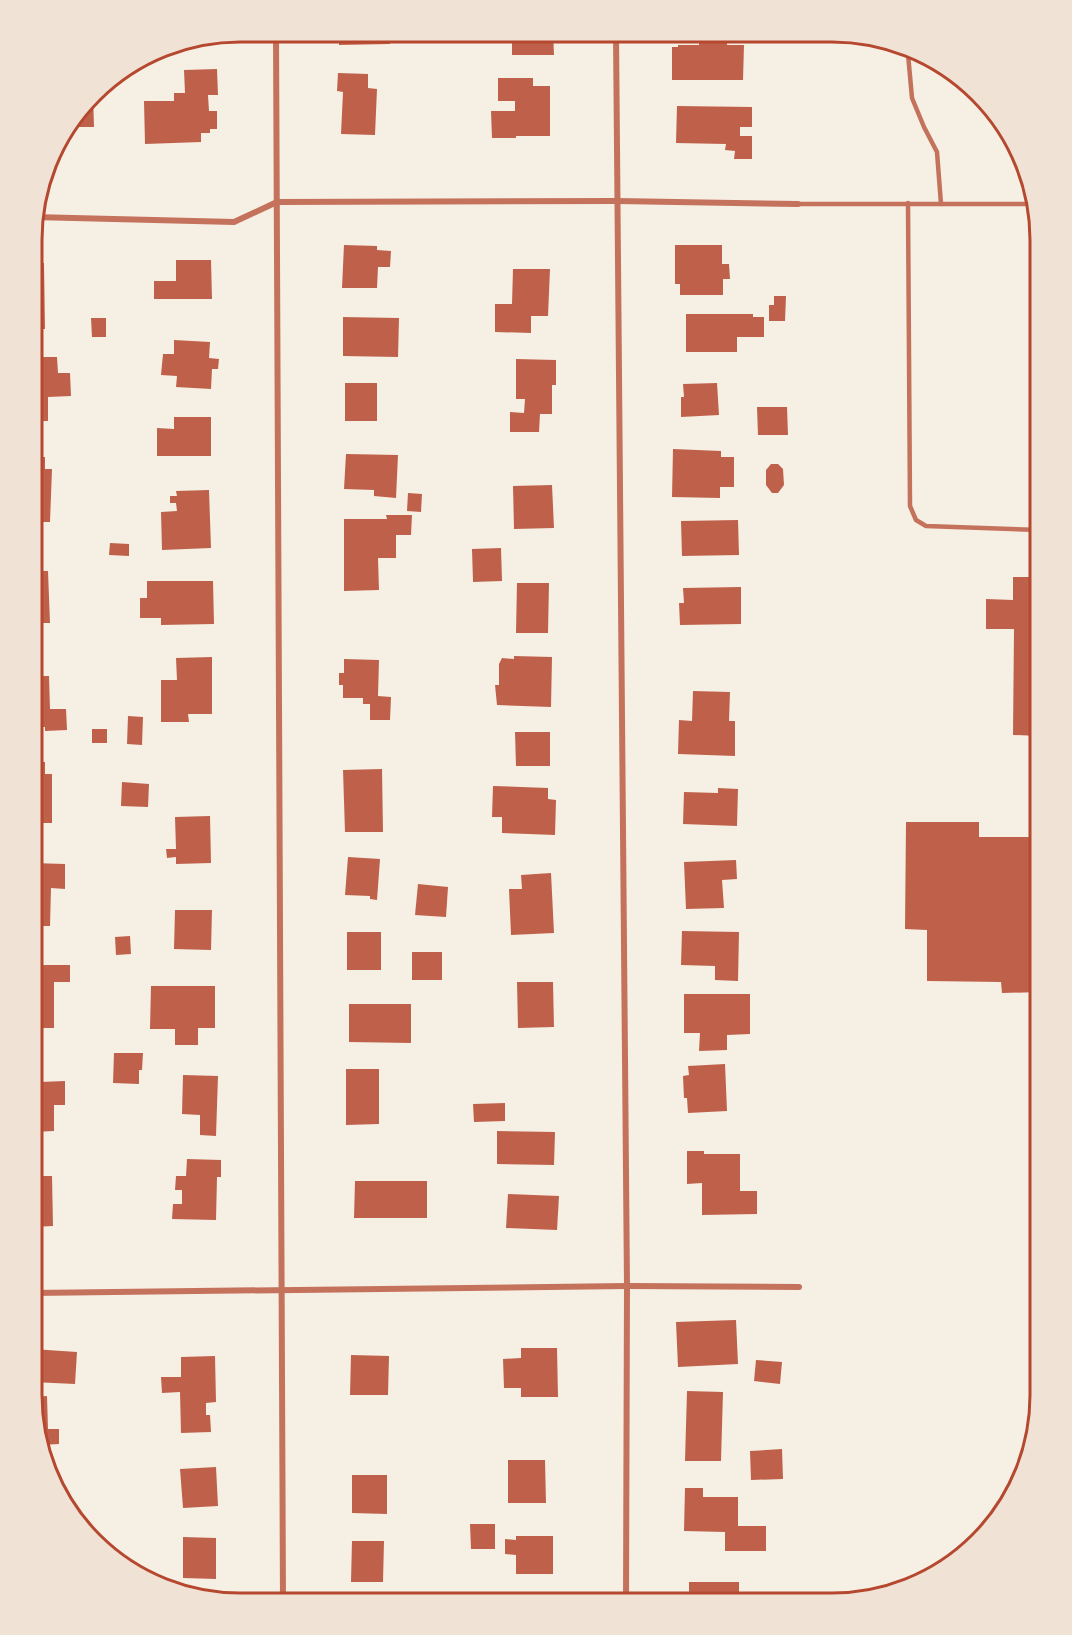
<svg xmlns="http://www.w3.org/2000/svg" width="1072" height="1635" font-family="'Archivo Narrow',sans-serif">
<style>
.building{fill:#bf614a}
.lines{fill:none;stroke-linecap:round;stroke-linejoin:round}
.service{stroke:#c5725c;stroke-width:4.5}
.minor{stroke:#c5725c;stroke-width:6}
.rim{fill:none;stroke:#b5482f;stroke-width:3}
</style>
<rect width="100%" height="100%" fill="#f6efe4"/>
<g class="building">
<path d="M339,32H389L390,44L339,45Z"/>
<path d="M512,32H553L554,55H512Z"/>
<path d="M728,34L727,45H744L743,80H672V47H678V45H699V35Z"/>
<path d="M209,37V44L168,45L172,43Z"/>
<path d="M217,69L218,95H208L209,111H217V129H210V133H201V142L145,144L144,101H174V93H185L184,70Z"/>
<path d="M338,73L368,74V88L377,89L375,135L341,134L343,92L337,91Z"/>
<path d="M498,78H533V86H550V136H516V138H492L491,111H515V101H498Z"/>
<path d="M93,94L94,127H74L75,120H72Z"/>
<path d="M677,106L752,107V127H740V136H752V159H734L735,151L725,150L726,144L676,143Z"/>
<path d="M344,245L377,246V250L391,251L390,267H378L377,288H342Z"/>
<path d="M675,245H722V264H729L730,279H723V295H680V284H675Z"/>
<path d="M176,260H211L212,299H154V281H176Z"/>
<path d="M44,263L45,329H33V264Z"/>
<path d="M513,269H550L548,316H531V333L495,332V304H512Z"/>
<path d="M774,296H786L785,321H769V305H774Z"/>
<path d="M686,314H753V317H764V337H737V352H686Z"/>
<path d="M343,317L399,318L398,357L343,356Z"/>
<path d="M91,318H106V337H92Z"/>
<path d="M174,340L210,342L209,358L219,359L218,369H212L211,389L176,387L177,376L161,375L163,354H174Z"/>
<path d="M33,357H57L58,373H70L71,396L48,397V421H33Z"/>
<path d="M516,359L556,360V385H552V414H540L539,432H510V412L524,413L525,399H516Z"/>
<rect x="345" y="383" width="32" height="38"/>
<path d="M717,383L719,415L681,417V397H684L683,384Z"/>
<path d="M757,407H787L788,435H758Z"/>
<path d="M174,417H211V456H157V428L174,429Z"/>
<path d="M673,449L721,451V457H734V487H720V498L672,497Z"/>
<path d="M346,454L398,455L396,498L374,496V490L344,489Z"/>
<path d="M33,457H45V469H52L50,522H33Z"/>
<path d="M771,464H778L783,469L784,485L778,493H772L766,485V470Z"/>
<path d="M552,485L554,528L514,529L513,486Z"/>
<path d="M209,490L211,548L162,550L161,512L177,511L176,503H170V496H177L176,491Z"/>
<path d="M408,493L422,494L421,512L407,511Z"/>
<path d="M386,515H412L411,535H396V558H378L379,590L344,591V519H387Z"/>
<path d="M738,520L739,555L682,556L681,521Z"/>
<path d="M110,543L129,544V556L109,555Z"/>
<path d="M33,546H36V559L43,558V571H48L50,623H33Z"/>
<path d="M501,548L502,581L473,582L472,549Z"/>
<path d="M1013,577H1040V736L1013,735L1014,629H986V599L1013,600Z"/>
<path d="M147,581H213L214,624L161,625V618H140V598H147Z"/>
<path d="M517,583H549L548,633H516Z"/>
<path d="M741,587V624L680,625L679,603H684L683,588Z"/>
<path d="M514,656L552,657L551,707L497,705L495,685H499V664L502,658L514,659Z"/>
<path d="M212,657V714H188L189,722H161V680H177L176,658Z"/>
<path d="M344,659L379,660L378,696L391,697L390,720H370V704H363V698H343V685H339V673H344Z"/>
<path d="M33,662H35V676H49L50,709H66L67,730L45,731V727H33Z"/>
<path d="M693,691L730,692L729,721H735V756L678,754L679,720L692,721Z"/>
<path d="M128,716L143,717L142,745L127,744Z"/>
<rect x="92" y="729" width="15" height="14"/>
<path d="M515,732H550V766H516Z"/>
<path d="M1038,741H1040V992L1002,993L1001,982L927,981V930L905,929L906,822H979V837H1037Z"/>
<path d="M32,762H45V774H52V823H32Z"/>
<path d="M382,769L383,832H345L343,770Z"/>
<path d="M122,782L149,784L148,807L121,806Z"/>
<path d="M493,786L548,788V799L556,800L555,835L502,833V817H492Z"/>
<path d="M718,788L738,789L737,826L683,824L684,792L718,793Z"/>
<path d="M210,816L211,863L176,864V857L167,858L166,849H176L175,817Z"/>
<path d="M348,857L380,859L377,900L370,899V896L345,895Z"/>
<path d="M736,860L737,879L722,880L724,908L686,909L684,862Z"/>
<path d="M32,863L65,864V889L51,888L50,926H32Z"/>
<path d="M551,873L554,933L511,935L509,889H522L521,875Z"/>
<path d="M418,884L448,887L446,917L415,915Z"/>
<path d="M175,910H212L211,950L174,949Z"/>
<path d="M682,931L739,932L738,981L715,980V966L681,965Z"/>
<rect x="347" y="932" width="34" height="38"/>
<path d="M130,936L131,954L116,955L115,937Z"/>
<rect x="412" y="952" width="30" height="28"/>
<path d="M32,965H70V982H54V1028H32Z"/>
<path d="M517,982H553L554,1027L518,1028Z"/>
<path d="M151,986H215V1028H198V1045H175V1029H150Z"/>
<path d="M684,994H750V1034L727,1035V1050L699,1051L700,1033H684Z"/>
<path d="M349,1004H411V1043L349,1042Z"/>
<path d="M114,1053H143L142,1070H139V1084L113,1083Z"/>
<path d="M725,1064L727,1111L688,1113L687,1098H684L683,1076L689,1075L688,1066Z"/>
<path d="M32,1067H39L40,1082L65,1081V1105H54V1131L32,1132Z"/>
<path d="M346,1069H379V1124L346,1125Z"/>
<path d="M183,1075L218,1076L216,1136L200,1135V1115L182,1114Z"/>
<path d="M505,1103V1121L474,1122L473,1104Z"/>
<path d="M497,1131L555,1132L554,1165L497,1164Z"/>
<path d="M687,1151H704V1154H740V1191H757V1214L702,1215V1183L687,1184Z"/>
<path d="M187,1159L221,1160V1177H217L216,1220L172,1219L173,1204H182V1190H175L176,1176H186Z"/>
<path d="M32,1176H52L53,1226L32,1227Z"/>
<path d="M355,1181H427V1218H354Z"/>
<path d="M508,1194L559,1196L557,1230L506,1228Z"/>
<path d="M736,1320L738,1364L678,1367L676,1322Z"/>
<path d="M521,1348H557L558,1397H521V1388H504L503,1359L521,1358Z"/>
<path d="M32,1349L77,1352L75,1384L32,1382Z"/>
<path d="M351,1355L389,1356L388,1395H350Z"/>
<path d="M215,1356L216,1402L206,1403V1415H210L211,1432L181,1433L180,1392L162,1393L161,1377H181V1357Z"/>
<path d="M756,1360L782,1362L780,1384L754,1381Z"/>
<path d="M687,1391L723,1392L721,1461H685Z"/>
<path d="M47,1396L48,1429H59V1444L41,1445L32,1397Z"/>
<path d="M782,1449L783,1479L751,1480L750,1451Z"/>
<path d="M508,1460H545L546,1503H508Z"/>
<path d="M216,1467L218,1506L183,1508L180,1469Z"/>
<path d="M352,1475H387V1514L352,1513Z"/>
<path d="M685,1488H703V1497H738V1526H766V1551H725V1532L684,1531Z"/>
<path d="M470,1524H495V1549H471Z"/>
<path d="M516,1536H553V1574H516V1555L505,1554V1539L516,1540Z"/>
<path d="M183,1537L216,1538V1579L183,1578Z"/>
<path d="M352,1541H384L383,1582H351Z"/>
<path d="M689,1582H739V1599H758V1603H689Z"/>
<path d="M555,1595V1603H519V1596Z"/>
</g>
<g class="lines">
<g class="service">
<path d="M908,54L912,98L924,127L937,152L941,204"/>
<path d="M908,203L910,506L916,520L926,526L1040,530"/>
<path d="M798,204H1033"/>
</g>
<g class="minor">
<path d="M276,32L283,1602"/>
<path d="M616,33L627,1286L626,1603"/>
<path d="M33,217L234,222L277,202L617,201L798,204"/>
<path d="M32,1293L627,1286L799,1287"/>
</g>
</g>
<path d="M0 0H1072V1635H0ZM240 42H832A198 198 0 0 1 1030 240V1395A198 198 0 0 1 832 1593H240A198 198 0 0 1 42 1395V240A198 198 0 0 1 240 42Z" fill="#f1e2d6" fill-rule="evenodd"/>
<path class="rim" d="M240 42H832A198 198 0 0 1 1030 240V1395A198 198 0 0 1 832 1593H240A198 198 0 0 1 42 1395V240A198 198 0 0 1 240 42Z"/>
</svg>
